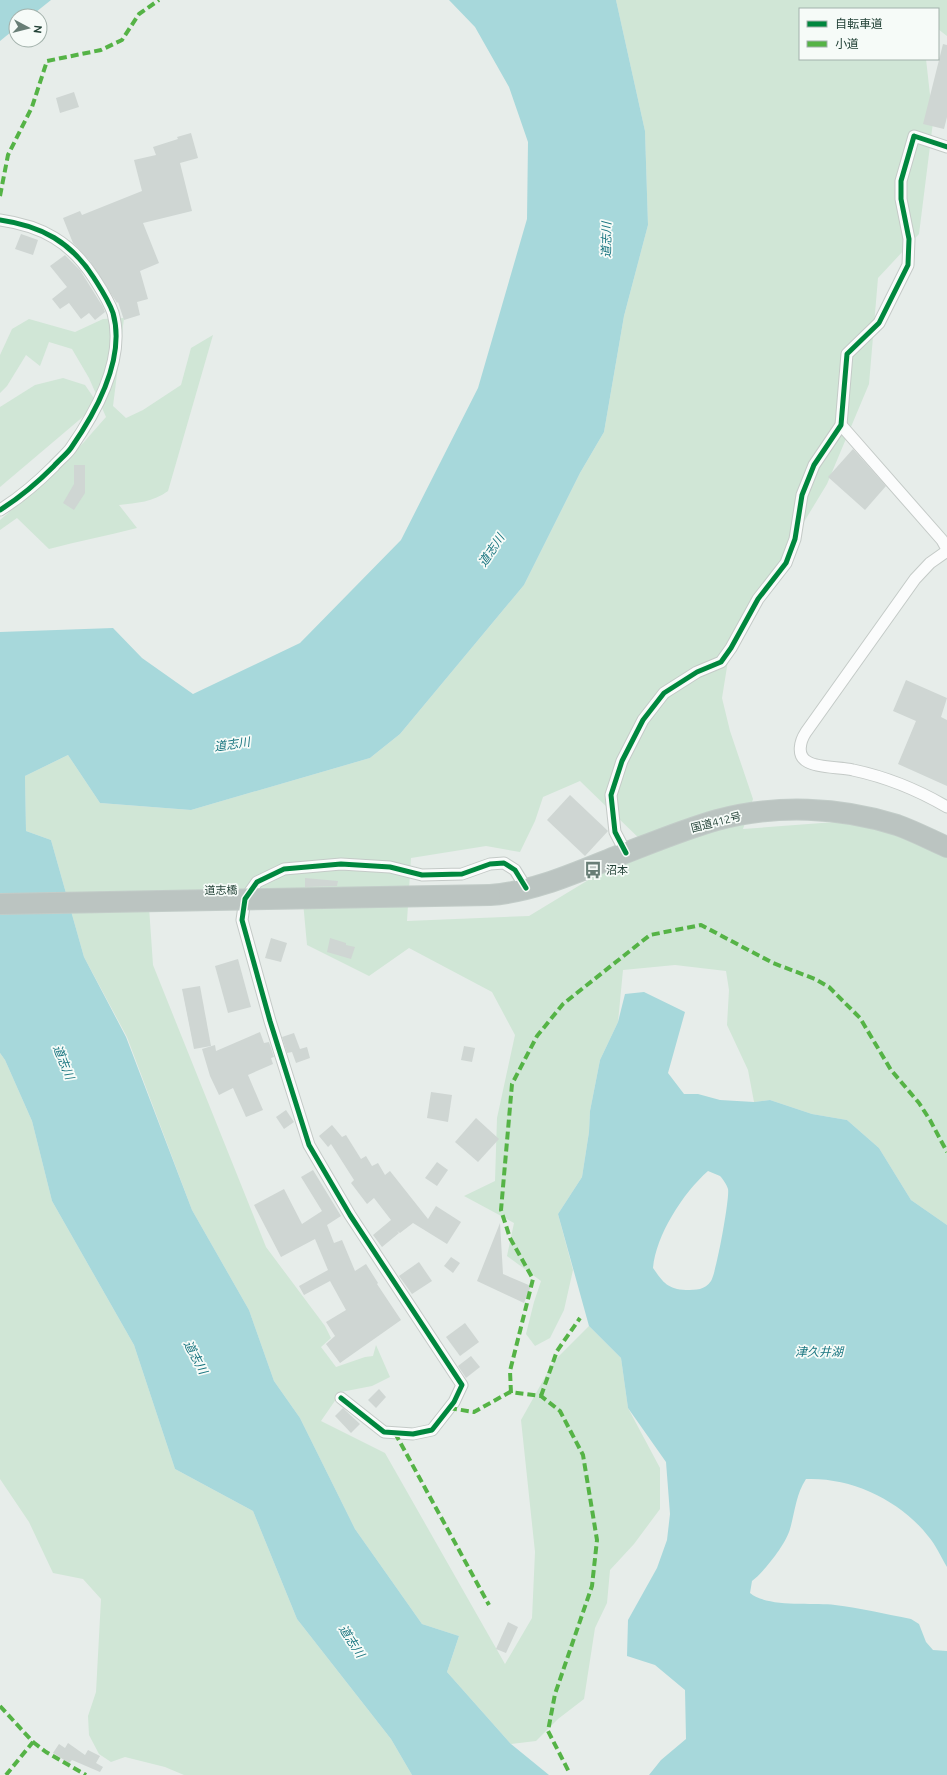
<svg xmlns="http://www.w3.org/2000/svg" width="947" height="1775" font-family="Ubuntu,'Noto Sans JP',sans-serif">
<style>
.green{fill:#d0e6d6;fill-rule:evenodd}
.water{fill:#a7d8db;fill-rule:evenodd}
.building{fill:#cfd6d3}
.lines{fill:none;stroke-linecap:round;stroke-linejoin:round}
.street-casing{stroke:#c4cac7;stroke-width:13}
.highway-casing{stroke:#c2ccc8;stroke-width:22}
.street{stroke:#fbfcfc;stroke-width:11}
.highway{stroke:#bbc4c1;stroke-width:20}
.highway-bridge-casing{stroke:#c2ccc8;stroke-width:22;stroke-linecap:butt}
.highway-bridge{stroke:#bbc4c1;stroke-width:20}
.quiet{stroke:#55b346;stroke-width:4;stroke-dasharray:8 4;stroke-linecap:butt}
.cycleway-casing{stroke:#f6fbf8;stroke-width:8}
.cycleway{stroke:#00873e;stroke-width:5}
.labels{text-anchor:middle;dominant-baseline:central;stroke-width:3.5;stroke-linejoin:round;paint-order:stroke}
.street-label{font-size:11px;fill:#234237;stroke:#f6fbf8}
.poi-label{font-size:11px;fill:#234237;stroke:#f6fbf8;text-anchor:start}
.water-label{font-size:12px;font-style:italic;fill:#1a7680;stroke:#f6fbf8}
</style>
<rect width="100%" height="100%" fill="#e7edea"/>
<g class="green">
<path d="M616,0H947V36L938,29V9H800V59H926L933,122L919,234L878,278L869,384L827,484L731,642L722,698L730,731L753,799L743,829L835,822L886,828L947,845V1225L911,1200L879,1148L847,1120L812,1114L770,1100L754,1102L748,1070L727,1025L729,990L726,971L675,965L623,970L618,1022L600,1060L590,1111L589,1132L582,1177L558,1214L573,1270L564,1310L550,1338L535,1346L526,1334L534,1302L541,1281L507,1256L514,1223L464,1196L495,1181L497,1118L515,1035L492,992L409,948L369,976L307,945L302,891L149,907L153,965L266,1247L325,1326L331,1338L321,1347L336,1367L365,1357L373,1356L376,1345L390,1377L372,1386L341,1392L321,1421L385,1453L505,1664L532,1618L535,1552L521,1420L554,1361L589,1326L621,1358L628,1408L660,1468V1509L634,1544L610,1570L607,1603L595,1628L584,1699L558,1719L536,1741L511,1744L447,1672L459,1636L422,1624L355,1529L300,1418L274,1381L249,1310L192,1210L127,1037L84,957L51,840L26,831L25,776L68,755L100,803L191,810L370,758L400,734L524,585L580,473L604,432L624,316L648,225L645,131ZM580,781L646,845L529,916L407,921L411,858L486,846L520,852L535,821L543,797Z"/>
<path d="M124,318L113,406L126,418L143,410L181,385L191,348L213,335L168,491C153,502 137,503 119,505L137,528C107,536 78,541 49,549L17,518L0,530V520L49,478L84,442L106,417L89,378L72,349L49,342L40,366L26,355L7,386L0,393V355L12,329L29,319L75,332L103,319Z"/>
<path d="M63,378L85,385L98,404L0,487V407L35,385Z"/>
<path d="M0,1053L5,1060L32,1121L52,1201L134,1345L175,1469L253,1511L297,1619L391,1739L412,1775H184L165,1767L125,1757L111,1762L99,1754L89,1735L88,1716L96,1692L101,1599L83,1579L53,1573L29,1522L0,1479Z"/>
</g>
<g class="water">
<path d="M0,0H51L31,16H16V28L0,41Z"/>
<path d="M449,0H616L645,131L648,225L624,316L604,432L580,473L524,585L400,734L370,758L191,810L100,803L68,755L25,776L26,831L51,840L84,957L126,1037L192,1210L249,1310L274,1381L300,1418L355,1529L422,1624L459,1636L447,1672L511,1744L549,1775H412L391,1739L297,1619L253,1511L175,1469L134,1345L52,1201L32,1121L5,1060L0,1053V632L113,628L142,658L193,694L300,643L401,540L478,388L527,219L528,142L509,87L475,27Z"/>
<path d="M644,992L685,1012L668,1073L684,1094H698L720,1100L754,1102L770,1100L812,1114L847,1120L879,1148L911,1200L947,1225V1567C941,1557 936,1545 928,1536C900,1500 851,1477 806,1479C796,1494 795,1512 790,1529C786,1544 764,1572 752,1581L750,1593C768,1608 812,1602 835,1605C860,1608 886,1614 911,1619L919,1624L926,1642L933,1650L947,1651V1775H649L661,1760L686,1739L685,1690L655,1665L627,1656L628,1620L657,1568L667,1540L670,1514L666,1462L628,1408L621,1358L589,1326L558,1214L582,1177L589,1132L590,1111L600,1060L618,1022L625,994ZM708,1171L720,1176C723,1179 727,1185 728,1189C730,1198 716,1274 711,1281C705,1290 696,1290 686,1290C667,1289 663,1282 653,1268C656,1235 683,1193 708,1171Z"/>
</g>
<g class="building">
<path d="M943,44L947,45V117L944,129L923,124Z"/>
<path d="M74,92L79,107L60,113L56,98Z"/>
<path d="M191,133L198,158L180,163L192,211L143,223L159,263L140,271L148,299L137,302L140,315L124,320L118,302L117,303L90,261L73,243L63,218L80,211L82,215L142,191L134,160L156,155L153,147L178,139L177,137Z"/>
<path d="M21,234L38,240L33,255L15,249Z"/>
<path d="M65,255L80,270L103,307L105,312L95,320L89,313L81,319L69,303L60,309L52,299L67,287L50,266Z"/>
<path d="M853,449L886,486L865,510L828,477Z"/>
<path d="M74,465H85V493L74,510L63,503L74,484Z"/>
<path d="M906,680L947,698L941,717L947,720V786L898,764L916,721L893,711Z"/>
<path d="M570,795L608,831L585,856L547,820Z"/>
<path d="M305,878L338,881L337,886L305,887Z"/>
<path d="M271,938L287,943L281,962L265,958Z"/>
<path d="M330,938L346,943V945L355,947L351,959L327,952Z"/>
<path d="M238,959L251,1007L228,1013L215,966Z"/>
<path d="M200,986L211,1046L194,1049L182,989Z"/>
<path d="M260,1032L264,1043L269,1042L274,1057L271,1058L273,1064L248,1075L263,1110L246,1117L233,1088L219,1095L210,1076L202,1049L215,1045L216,1051Z"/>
<path d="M294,1033L300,1049L307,1047L310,1058L296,1063L292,1052L287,1053L282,1037Z"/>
<path d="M464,1046L475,1048L472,1062L461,1060Z"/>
<path d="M431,1092L452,1095L448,1122L427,1118Z"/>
<path d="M286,1110L294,1122L284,1129L276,1117Z"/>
<path d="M476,1118L499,1139L478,1162L455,1142Z"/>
<path d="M332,1125L342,1137L346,1135L361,1159L366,1156L372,1166L378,1163L385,1175L390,1171L428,1219L436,1206L461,1222L447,1244L413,1223L400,1233L397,1231L399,1233L382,1247L373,1235L391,1220L374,1198L367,1204L351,1183L354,1180L331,1144L328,1147L319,1136Z"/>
<path d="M437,1162L448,1170L437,1186L425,1178Z"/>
<path d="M313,1170L341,1216L327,1225L334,1243L342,1240L355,1271L366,1264L378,1283L377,1284L401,1320L340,1363L326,1344L335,1336L326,1322L346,1310L330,1281L304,1295L299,1286L328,1270L315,1239L281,1257L254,1205L284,1189L302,1224L322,1211L301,1177Z"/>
<path d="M500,1223L503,1274L531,1286L524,1303L477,1281Z"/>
<path d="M451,1257L460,1263L453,1273L444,1266Z"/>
<path d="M419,1262L432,1281L412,1294L399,1276Z"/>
<path d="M465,1323L479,1342L460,1356L446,1337Z"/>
<path d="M471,1356L480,1367L466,1378L458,1366Z"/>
<path d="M379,1389L386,1397L376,1408L368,1400Z"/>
<path d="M343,1408L360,1424L351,1433L335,1416Z"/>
<path d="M508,1622L518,1627L506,1653L496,1649Z"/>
<path d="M68,1743L85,1755L88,1750L100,1756L96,1763L103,1767L100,1772L72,1760L69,1763L53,1753L59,1744L65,1748Z"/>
</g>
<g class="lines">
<g class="street-casing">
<g id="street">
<path d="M0,220C42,226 71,242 94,278C101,289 109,301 113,313C126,359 96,412 71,448C66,455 59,460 54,466C37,483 21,497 0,510"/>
<path d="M841,425L942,540L947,549"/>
<path d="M947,551L930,563L915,579L806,732C800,741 796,756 808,762C818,768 841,767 853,770C886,777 918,790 947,807"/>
<path d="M626,853L615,832L611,795L622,761L643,720L664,693L697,672L721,662L731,648L758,599L786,563L795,539L802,495L814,465L841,425L847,354L879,323L908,265L909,239L901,199V181L914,136L947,147"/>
<path d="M341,1398L384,1432L413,1434L432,1430L454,1402L462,1385L350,1215L309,1145L270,1021L242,920L245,899L257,882L284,869L341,864L390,867L422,875L462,874L490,864L504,863L515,870L526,888"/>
</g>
</g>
<g class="highway-casing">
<path id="highway" d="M490,895C533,892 575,873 615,857C649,844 682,830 717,820C776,804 840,807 897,825C914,831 931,840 947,847"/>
</g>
<use href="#street" class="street"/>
<use href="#highway" class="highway"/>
<g class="highway-bridge-casing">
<path id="highway-bridge" d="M0,904L490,895"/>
</g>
<use href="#highway-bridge" class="highway-bridge"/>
<g class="quiet">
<path d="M0,196L8,155L32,107L47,61L101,50L122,40L139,14L159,0"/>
<path d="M511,1393L510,1371L533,1279L510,1238L501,1210L512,1084L537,1036L563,1004L650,935L701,925L773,963L815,979L829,987L860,1018L891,1070L919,1103L930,1120L947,1152"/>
<path d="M541,1396L557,1351L580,1318"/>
<path d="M449,1408L474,1412L510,1392L541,1396L560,1411L583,1455L597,1540L592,1586L555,1694L548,1731L569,1772"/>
<path d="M395,1433L489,1605"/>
<path d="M0,1706L33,1742L6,1775"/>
<path d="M33,1742L46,1752L86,1775"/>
</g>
<g class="cycleway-casing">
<g id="cycleway">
<path d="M0,220C42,226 71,242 94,278C101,289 109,301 113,313C126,359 96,412 71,448C66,455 59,460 54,466C37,483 21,497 0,510"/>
<path d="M626,853L615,832L611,795L622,761L643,720L664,693L697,672L721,662L731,648L758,599L786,563L795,539L802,495L814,465L841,425L847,354L879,323L908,265L909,239L901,199V181L914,136L947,147"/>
<path d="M341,1398L384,1432L413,1434L432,1430L454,1402L462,1385L350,1215L309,1145L270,1021L242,920L245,899L257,882L284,869L341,864L390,867L422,875L462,874L490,864L504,863L515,870L526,888"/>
</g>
</g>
<use href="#cycleway" class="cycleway"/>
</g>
<defs>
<g id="bus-bare" transform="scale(1.38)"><path d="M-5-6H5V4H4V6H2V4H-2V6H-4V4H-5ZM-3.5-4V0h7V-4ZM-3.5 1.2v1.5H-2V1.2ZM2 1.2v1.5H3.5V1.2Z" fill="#687e76" stroke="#f6fbf8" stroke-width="2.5" paint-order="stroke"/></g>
</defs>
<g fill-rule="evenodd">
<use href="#bus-bare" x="593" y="870"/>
</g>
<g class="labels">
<g class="street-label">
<text transform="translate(716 822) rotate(-14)">国道412号</text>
<text transform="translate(221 890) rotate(-1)">道志橋</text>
</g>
<g class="poi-label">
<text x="606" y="870">沼本</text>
</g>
<g class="water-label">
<text transform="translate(606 240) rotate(-89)">道志川</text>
<text transform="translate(491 550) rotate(-56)">道志川</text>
<text transform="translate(232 744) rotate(-8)">道志川</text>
<text transform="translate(64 1062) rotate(68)">道志川</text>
<text x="819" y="1351">津久井湖</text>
<text transform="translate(196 1357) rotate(62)">道志川</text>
<text transform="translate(352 1641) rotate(57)">道志川</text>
</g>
</g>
<rect x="799" y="8" width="140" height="52" fill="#f6fbf8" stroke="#a2b1ab"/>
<rect x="807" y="21" width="20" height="6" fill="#00873e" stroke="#a2b1ab"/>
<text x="835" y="28" font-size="12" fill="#234237">自転車道</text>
<rect x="807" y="41" width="20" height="6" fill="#55b346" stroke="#a2b1ab"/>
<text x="835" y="48" font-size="12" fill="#234237">小道</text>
<g transform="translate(28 28) rotate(97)"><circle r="19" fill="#f6fbf8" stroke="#a2b1ab"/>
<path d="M0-3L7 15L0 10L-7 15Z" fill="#687e76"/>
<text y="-6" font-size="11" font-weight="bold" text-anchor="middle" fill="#234237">N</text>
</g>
</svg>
